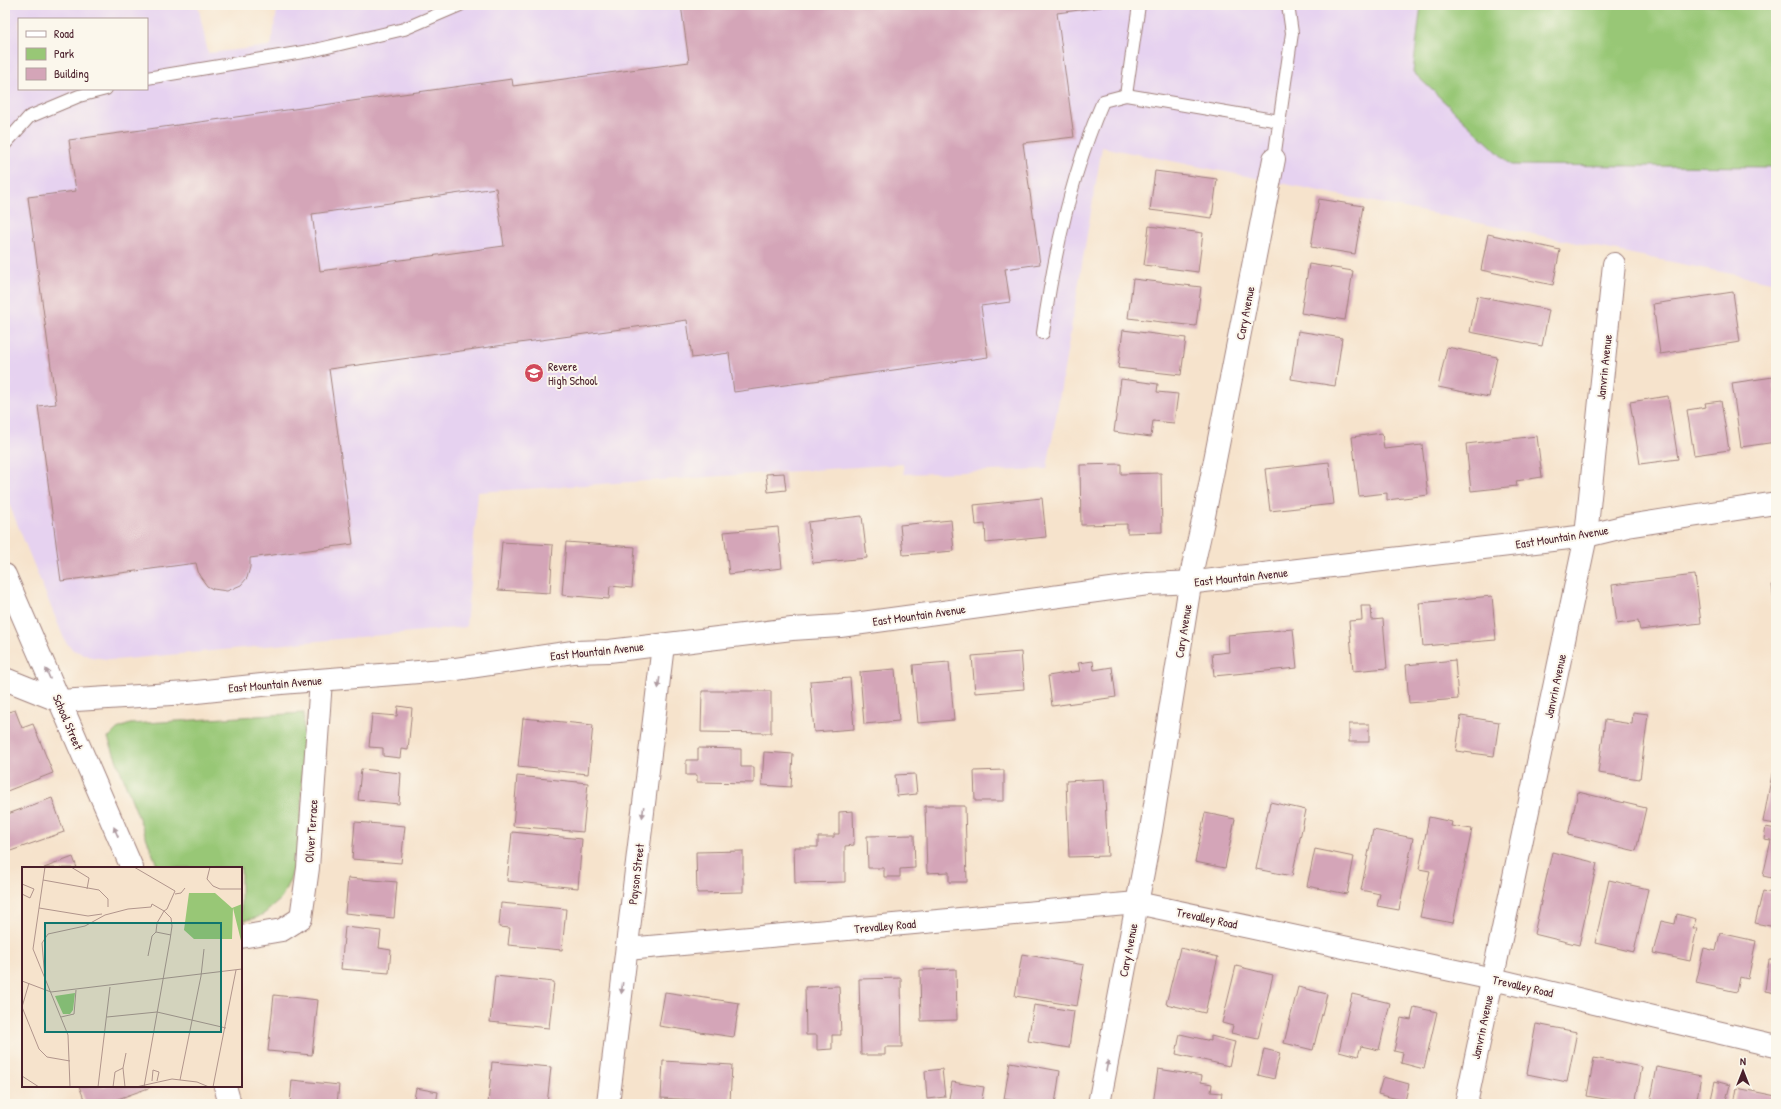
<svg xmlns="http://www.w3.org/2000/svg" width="1781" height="1109" font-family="'Patrick Hand',sans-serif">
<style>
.built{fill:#e6d2f0;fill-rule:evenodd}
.green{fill:#98c776;stroke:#717350}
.building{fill:#d4a5b8;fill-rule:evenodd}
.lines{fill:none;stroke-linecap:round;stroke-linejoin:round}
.lane-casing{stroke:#a0817c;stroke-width:14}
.street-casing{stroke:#a0817c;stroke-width:24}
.secondary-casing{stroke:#a0817c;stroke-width:24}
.lane{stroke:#fff;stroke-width:12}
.street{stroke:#fff;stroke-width:22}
.secondary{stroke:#fff;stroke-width:22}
.oneway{fill:#ae9aa0}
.labels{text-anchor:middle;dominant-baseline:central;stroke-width:4;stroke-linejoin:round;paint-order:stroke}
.street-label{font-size:12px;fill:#4a1f2b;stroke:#fbf7ec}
.poi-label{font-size:12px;fill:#4a1f2b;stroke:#fbf7ec;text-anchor:start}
.inset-road{fill:none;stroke:#b1958c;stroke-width:1}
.view{fill:#0f766e;fill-opacity:0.15;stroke:#0f766e;stroke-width:2}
.inset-edge{fill:none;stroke:#4a1f2b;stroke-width:2}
</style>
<rect width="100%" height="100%" fill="#fbf7ec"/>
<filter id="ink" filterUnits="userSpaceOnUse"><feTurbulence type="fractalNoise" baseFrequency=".025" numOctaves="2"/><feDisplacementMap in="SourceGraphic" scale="8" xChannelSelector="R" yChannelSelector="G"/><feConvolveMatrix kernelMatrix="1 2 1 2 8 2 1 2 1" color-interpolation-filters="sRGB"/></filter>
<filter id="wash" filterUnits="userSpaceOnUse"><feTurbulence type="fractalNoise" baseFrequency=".012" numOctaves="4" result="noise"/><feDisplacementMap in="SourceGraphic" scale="16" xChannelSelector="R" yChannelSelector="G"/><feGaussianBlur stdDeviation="0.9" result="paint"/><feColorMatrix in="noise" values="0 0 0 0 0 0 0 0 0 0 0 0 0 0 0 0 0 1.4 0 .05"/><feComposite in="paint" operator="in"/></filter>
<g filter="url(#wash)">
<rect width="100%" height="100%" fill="#f6e3cc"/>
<path class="built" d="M5,5H198L208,53L271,46L278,5H1776V283L1102,147L1047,469L904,474L903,464L478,492L466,627L115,660L91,657L73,650L65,641L5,494ZM19,19H147V89H19Z"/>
<g class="green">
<path d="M1421,5H1776V167L1511,165L1413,72Z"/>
<path d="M304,713L300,849L291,877L281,899L265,913L256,918L241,921V868H158L108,738L117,729L130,724Z"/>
</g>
<g id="blocks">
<g class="building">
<path d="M681,5H1101L1102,7L1057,13L1074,137L1023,143L1040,264L1005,269L1010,302L981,306L988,357L734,392L729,353L692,358L687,320L329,369L353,544L250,558V567L247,578L241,585L227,591L213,589L207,586L199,575L196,563L61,581L38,406L56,404L28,197L76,191L69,140L512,79L513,86L689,62ZM496,188L504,246L320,271L312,214Z"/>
<path d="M1155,171L1217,179L1212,218L1150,210Z"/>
<path d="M1319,199L1363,206L1355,254L1311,247Z"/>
<path d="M1149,226L1203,233L1198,272L1144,265Z"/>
<path d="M1488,234L1560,250L1553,285L1481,270Z"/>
<path d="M1309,264L1353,271L1345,320L1301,313Z"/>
<path d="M1133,279L1201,287L1196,326L1128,318Z"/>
<path d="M1733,292L1740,342L1660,354L1653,304Z"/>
<path d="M1477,296L1549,310L1542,346L1470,332Z"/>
<path d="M1123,330L1186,338L1181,375L1118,368Z"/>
<path d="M1298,331L1342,338L1335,386L1291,379Z"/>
<path d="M1447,347L1497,357L1489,397L1438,387Z"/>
<path d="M1773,377L1776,400V442L1741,447L1732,383Z"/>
<path d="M1121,379L1158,384L1157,392L1178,394L1174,423L1153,421L1151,437L1114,432Z"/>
<path d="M1668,396L1678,459L1640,464L1630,402Z"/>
<path d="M1721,401L1729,450L1694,455L1687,410L1706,407L1705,403Z"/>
<path d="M1382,433L1384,449L1422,445L1428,495L1387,500V493L1359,496L1352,437Z"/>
<path d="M1537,436L1542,477L1516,481L1517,486L1471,491L1466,444Z"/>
<path d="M1329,462L1334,504L1270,511L1265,469Z"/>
<path d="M1121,464V474L1161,473L1162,532L1127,533V524L1081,525L1080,465Z"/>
<path d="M784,473L786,490L768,492L766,474Z"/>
<path d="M1042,498L1046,537L986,543L985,524L976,525L974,505Z"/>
<path d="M862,516L867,558L813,563L808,522Z"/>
<path d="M951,520L954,551L903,555L900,525Z"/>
<path d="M778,527L782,568L729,574L724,532Z"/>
<path d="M502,542L553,545L550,593L498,590Z"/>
<path d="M566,542L635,547L632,588L610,586L609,599L562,595Z"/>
<path d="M1695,575L1701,623L1640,630L1638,621L1617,624L1612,585Z"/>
<path d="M1772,584H1776V611H1775Z"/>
<path d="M1492,596L1496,640L1423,646L1419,603Z"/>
<path d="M1361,606H1371L1372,620L1383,619L1387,668L1353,671L1349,621L1362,620Z"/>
<path d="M1293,629L1297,668L1214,676L1212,654L1229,652L1228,635Z"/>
<path d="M1021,652L1024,689L975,693L972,656Z"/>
<path d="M1455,660L1458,699L1409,703L1406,665Z"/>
<path d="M1093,661L1094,670L1112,667L1116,697L1052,706L1048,676L1080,671L1078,663Z"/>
<path d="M949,662L954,720L918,723L913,665Z"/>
<path d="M895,669L899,721L864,724L860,672Z"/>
<path d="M850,678L854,729L814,732L810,681Z"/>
<path d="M702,691H771V733L701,732Z"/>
<path d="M398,706L412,708L408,750L401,749L400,758L383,756V748L369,747L372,714L397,716Z"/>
<path d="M15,710L22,728L33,724L53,773L7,791L5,785V713Z"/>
<path d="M1633,712L1648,714L1640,779L1598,773L1605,720L1632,724Z"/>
<path d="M1461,716L1499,722L1494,756L1456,751Z"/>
<path d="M523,718L593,725L588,774L518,767Z"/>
<rect x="1349" y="724" width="20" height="18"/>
<path d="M698,748L741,749V767H754V783L697,782V775H686V760H698Z"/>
<path d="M764,752L793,754L791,787L762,785Z"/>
<path d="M361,769L401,773L399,804L358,800Z"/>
<path d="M1004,770V801H975L974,771Z"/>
<path d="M915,774L917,794L897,796L895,775Z"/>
<path d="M1772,774L1776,775V824L1763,822Z"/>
<path d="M517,776L588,783L583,832L513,826Z"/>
<path d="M1104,779L1108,856L1069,857L1066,781Z"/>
<path d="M1578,792L1646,808L1636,851L1568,835Z"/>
<path d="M52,798L64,832L5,853V815Z"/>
<path d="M1270,802L1306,810L1292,876L1256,869Z"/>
<path d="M925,806H965L967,882H949V872L927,873Z"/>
<path d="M853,811L854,845L845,846V882L795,883L794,847H818V837H834V834H839V812Z"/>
<path d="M1205,813L1235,819L1225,868L1195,862Z"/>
<path d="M1429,817L1452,822L1451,826L1472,829L1453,923L1420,917L1430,871L1419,869Z"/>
<path d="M355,822L405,826L401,863L352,859Z"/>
<path d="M1766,827L1776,829V879L1763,876L1771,840L1764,839Z"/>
<path d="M1373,830L1413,838L1399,910L1377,906L1380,894L1361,890Z"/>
<path d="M512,832L582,839L578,888L507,881Z"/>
<path d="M914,835L915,868L900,869V877H884V868H868L867,836Z"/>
<path d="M1315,849L1354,857L1347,894L1307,886Z"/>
<path d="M743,851V892L697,893L696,852Z"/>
<path d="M1552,852L1597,863L1579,945L1534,934Z"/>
<path d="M73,857L77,868H44Z"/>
<path d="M348,878L397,882L394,918L345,913Z"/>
<path d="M1609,880L1648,889L1634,952L1595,943Z"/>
<path d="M1763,891L1776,894L1775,927L1755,923Z"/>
<path d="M501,903L566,909L562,950L508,945L510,928L499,927Z"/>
<path d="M1677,914L1696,919L1693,928H1697L1690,961L1653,953L1661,921L1675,924Z"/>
<path d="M345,927L381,931L379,948L391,950L389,973L341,969Z"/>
<path d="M1720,933L1756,941L1748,979L1740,977L1737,992L1696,983L1704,948L1716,951Z"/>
<path d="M1180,948L1218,957L1205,1013L1166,1004Z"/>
<path d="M1022,954L1084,965L1077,1006L1015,996Z"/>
<path d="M1769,960H1776V993L1765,991Z"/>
<path d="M1236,966L1273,975L1258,1039L1231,1033L1233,1026L1222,1023Z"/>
<path d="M956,969L957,1020L921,1021L920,970Z"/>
<path d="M495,976L554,982L549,1028L490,1022Z"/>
<path d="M901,978L902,1047H885V1055H861L859,979Z"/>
<path d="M839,986L841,1035H832V1049L817,1050V1035H806L805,987Z"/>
<path d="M1298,987L1327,994L1313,1050L1284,1043Z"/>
<path d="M665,992L739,1003L734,1037L659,1026Z"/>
<path d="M1352,994L1390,1003L1379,1050L1361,1046L1358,1056L1339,1051Z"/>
<path d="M274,995L318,1000L312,1055L268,1051Z"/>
<path d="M1034,1005L1074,1011L1069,1048L1028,1041Z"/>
<path d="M1414,1007L1437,1012L1424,1069L1401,1063L1403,1053L1394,1051L1401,1018L1411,1020Z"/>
<path d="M1536,1024L1577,1032L1567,1082L1527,1074Z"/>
<path d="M1180,1034L1211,1041V1036L1235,1042L1229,1066L1176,1054Z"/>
<path d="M1264,1049L1280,1053L1274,1079L1258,1075Z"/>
<path d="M1594,1058L1642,1067L1635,1104L1587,1096Z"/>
<path d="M663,1061L732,1065L730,1102L661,1098Z"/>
<path d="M492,1062L551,1067L547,1104H488Z"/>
<path d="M1010,1062L1060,1071L1055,1104H1025V1102L1004,1099Z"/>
<path d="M1657,1067L1701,1076L1696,1104H1650Z"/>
<path d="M942,1069L945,1097L927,1099L925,1071Z"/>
<path d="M1158,1069L1202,1076L1201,1082L1212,1084L1211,1092L1222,1093L1220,1104H1153Z"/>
<path d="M1383,1077L1409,1084L1405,1101L1378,1094Z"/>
<path d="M292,1080L339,1085L337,1104H290Z"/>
<path d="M1715,1081L1730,1085L1725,1104H1710Z"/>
<path d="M952,1082L984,1087L981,1104H948Z"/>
<path d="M79,1086H154L104,1104H86Z"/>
<path d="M416,1088L438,1092L436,1104H413Z"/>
<path d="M1737,1088L1776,1096V1104H1734Z"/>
</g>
</g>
</g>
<g filter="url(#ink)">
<use href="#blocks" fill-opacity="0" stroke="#a0817c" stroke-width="1"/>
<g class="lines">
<g class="lane-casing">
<g id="lane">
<path d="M1139,5L1126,95L1279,121"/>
<path d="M147,78L315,50L404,29L460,5"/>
<path d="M5,144L29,117L79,96L106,89"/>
<path d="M1274,159L1292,33L1288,5"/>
<path d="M1043,333C1054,254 1071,174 1103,101L1126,95"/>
</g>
</g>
<g class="street-casing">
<g id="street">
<path d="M60,701L187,693L281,683L456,669L573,652L609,651L792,629L840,626L1148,584L1196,582L1586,536L1627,526L1776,503"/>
<path d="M241,937L282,930L301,918L308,868L321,680"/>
<path d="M627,949L1137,903L1493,979L1776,1046"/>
<path d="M608,1104L663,645"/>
<path d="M1099,1104L1151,830L1193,566L1203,521L1274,159"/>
<path d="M1466,1104L1586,536L1614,264"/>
</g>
</g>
<g class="secondary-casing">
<g id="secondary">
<path d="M5,575L132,868"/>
<path d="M5,679L60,701"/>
<path d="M225,1086L230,1104"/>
</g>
</g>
<use href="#lane" class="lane"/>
<use href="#street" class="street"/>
<use href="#secondary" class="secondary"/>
</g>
<defs><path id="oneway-solid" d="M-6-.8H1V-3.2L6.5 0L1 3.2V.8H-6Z"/></defs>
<g class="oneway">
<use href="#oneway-solid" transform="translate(48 674) rotate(-113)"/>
<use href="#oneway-solid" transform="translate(659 683) rotate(97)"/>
<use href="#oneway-solid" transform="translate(643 812) rotate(97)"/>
<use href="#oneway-solid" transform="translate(116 832) rotate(-113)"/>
<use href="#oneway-solid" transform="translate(622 988) rotate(97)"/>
<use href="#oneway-solid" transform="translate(1107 1066) rotate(-79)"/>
</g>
</g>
<defs>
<g id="school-disc" transform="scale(1)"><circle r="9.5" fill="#d1495b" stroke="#fbf7ec"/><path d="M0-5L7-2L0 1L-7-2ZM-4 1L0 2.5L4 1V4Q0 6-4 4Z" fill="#fff"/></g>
</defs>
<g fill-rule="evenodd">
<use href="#school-disc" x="534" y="373"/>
</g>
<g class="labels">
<g class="street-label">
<text transform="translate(1245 313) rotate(-79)">Cary Avenue</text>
<text transform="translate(1604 367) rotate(-84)">Janvrin Avenue</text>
<text transform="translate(1562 537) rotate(-9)">East Mountain Avenue</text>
<text transform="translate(1241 577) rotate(-6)">East Mountain Avenue</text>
<text transform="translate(919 615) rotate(-8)">East Mountain Avenue</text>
<text transform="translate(1183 631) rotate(-81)">Cary Avenue</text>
<text transform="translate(597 651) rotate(-6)">East Mountain Avenue</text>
<text transform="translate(275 684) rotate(-5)">East Mountain Avenue</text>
<text transform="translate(1555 686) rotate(-78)">Janvrin Avenue</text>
<text transform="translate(68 722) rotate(67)">School Street</text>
<text transform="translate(311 831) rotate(-86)">Oliver Terrace</text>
<text transform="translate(636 874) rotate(-83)">Payson Street</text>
<text transform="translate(1207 918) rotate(12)">Trevalley Road</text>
<text transform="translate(885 926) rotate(-5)">Trevalley Road</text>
<text transform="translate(1128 950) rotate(-79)">Cary Avenue</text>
<text transform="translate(1523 986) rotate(13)">Trevalley Road</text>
<text transform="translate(1482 1027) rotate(-78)">Janvrin Avenue</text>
</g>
<g class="poi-label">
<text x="548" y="366">Revere<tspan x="548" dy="14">High School</tspan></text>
</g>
</g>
<g transform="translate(22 867)">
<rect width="220" height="220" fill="#f6e3cc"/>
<path d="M167,26H193L210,41L220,37V78L211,41L210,72H172L162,63ZM53,126L51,143L48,147H41L33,129Z" fill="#98c776"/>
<path class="inset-road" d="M23,0L11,82L46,168L48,220M49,0L67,11L65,22M188,0L185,12L191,19L198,22H220M21,13L77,23L86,32V40M0,17L12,22L8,31L0,27M153,27L159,26L163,21M17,41L66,49L80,47M126,89L130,69L134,65M23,113L20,76L26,67L63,59L83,48L106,42L129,40L130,37L142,44L145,42L153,24L112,0M0,114L29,125L220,102M7,116L0,140L17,182L25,190L48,194M39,150L52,147L54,123M85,150L135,145L204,161M0,209L17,220M158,213L179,109L182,82M130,214L131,203L137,205L135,214M76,220L88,120M91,220L93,205L101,201M103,220L101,201L104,186M114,220L150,212L175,215L187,220M122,220L148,73L150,59L149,51L142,44L135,56L134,65L149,68M191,220L214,103"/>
<path class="view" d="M23,56H199V165H23Z"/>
<rect width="220" height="220" class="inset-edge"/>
</g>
<rect width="1781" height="1109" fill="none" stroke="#fbf7ec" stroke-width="20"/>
<rect x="18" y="18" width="130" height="72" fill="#fbf7ec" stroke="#b4a19f"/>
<rect x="26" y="31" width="20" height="6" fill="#ffffff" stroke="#b4a19f"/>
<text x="54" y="38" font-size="12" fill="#4a1f2b">Road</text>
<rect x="26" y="48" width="20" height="12" fill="#98c776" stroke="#b4a19f"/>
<text x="54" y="58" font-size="12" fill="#4a1f2b">Park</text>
<rect x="26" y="68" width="20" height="12" fill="#d4a5b8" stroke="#b4a19f"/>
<text x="54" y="78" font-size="12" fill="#4a1f2b">Building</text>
<g transform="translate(1743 1071)" stroke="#fbf7ec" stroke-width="3" paint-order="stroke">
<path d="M0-3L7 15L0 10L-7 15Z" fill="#4a1f2b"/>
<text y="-6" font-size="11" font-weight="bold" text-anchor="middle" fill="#4a1f2b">N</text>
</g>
</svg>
